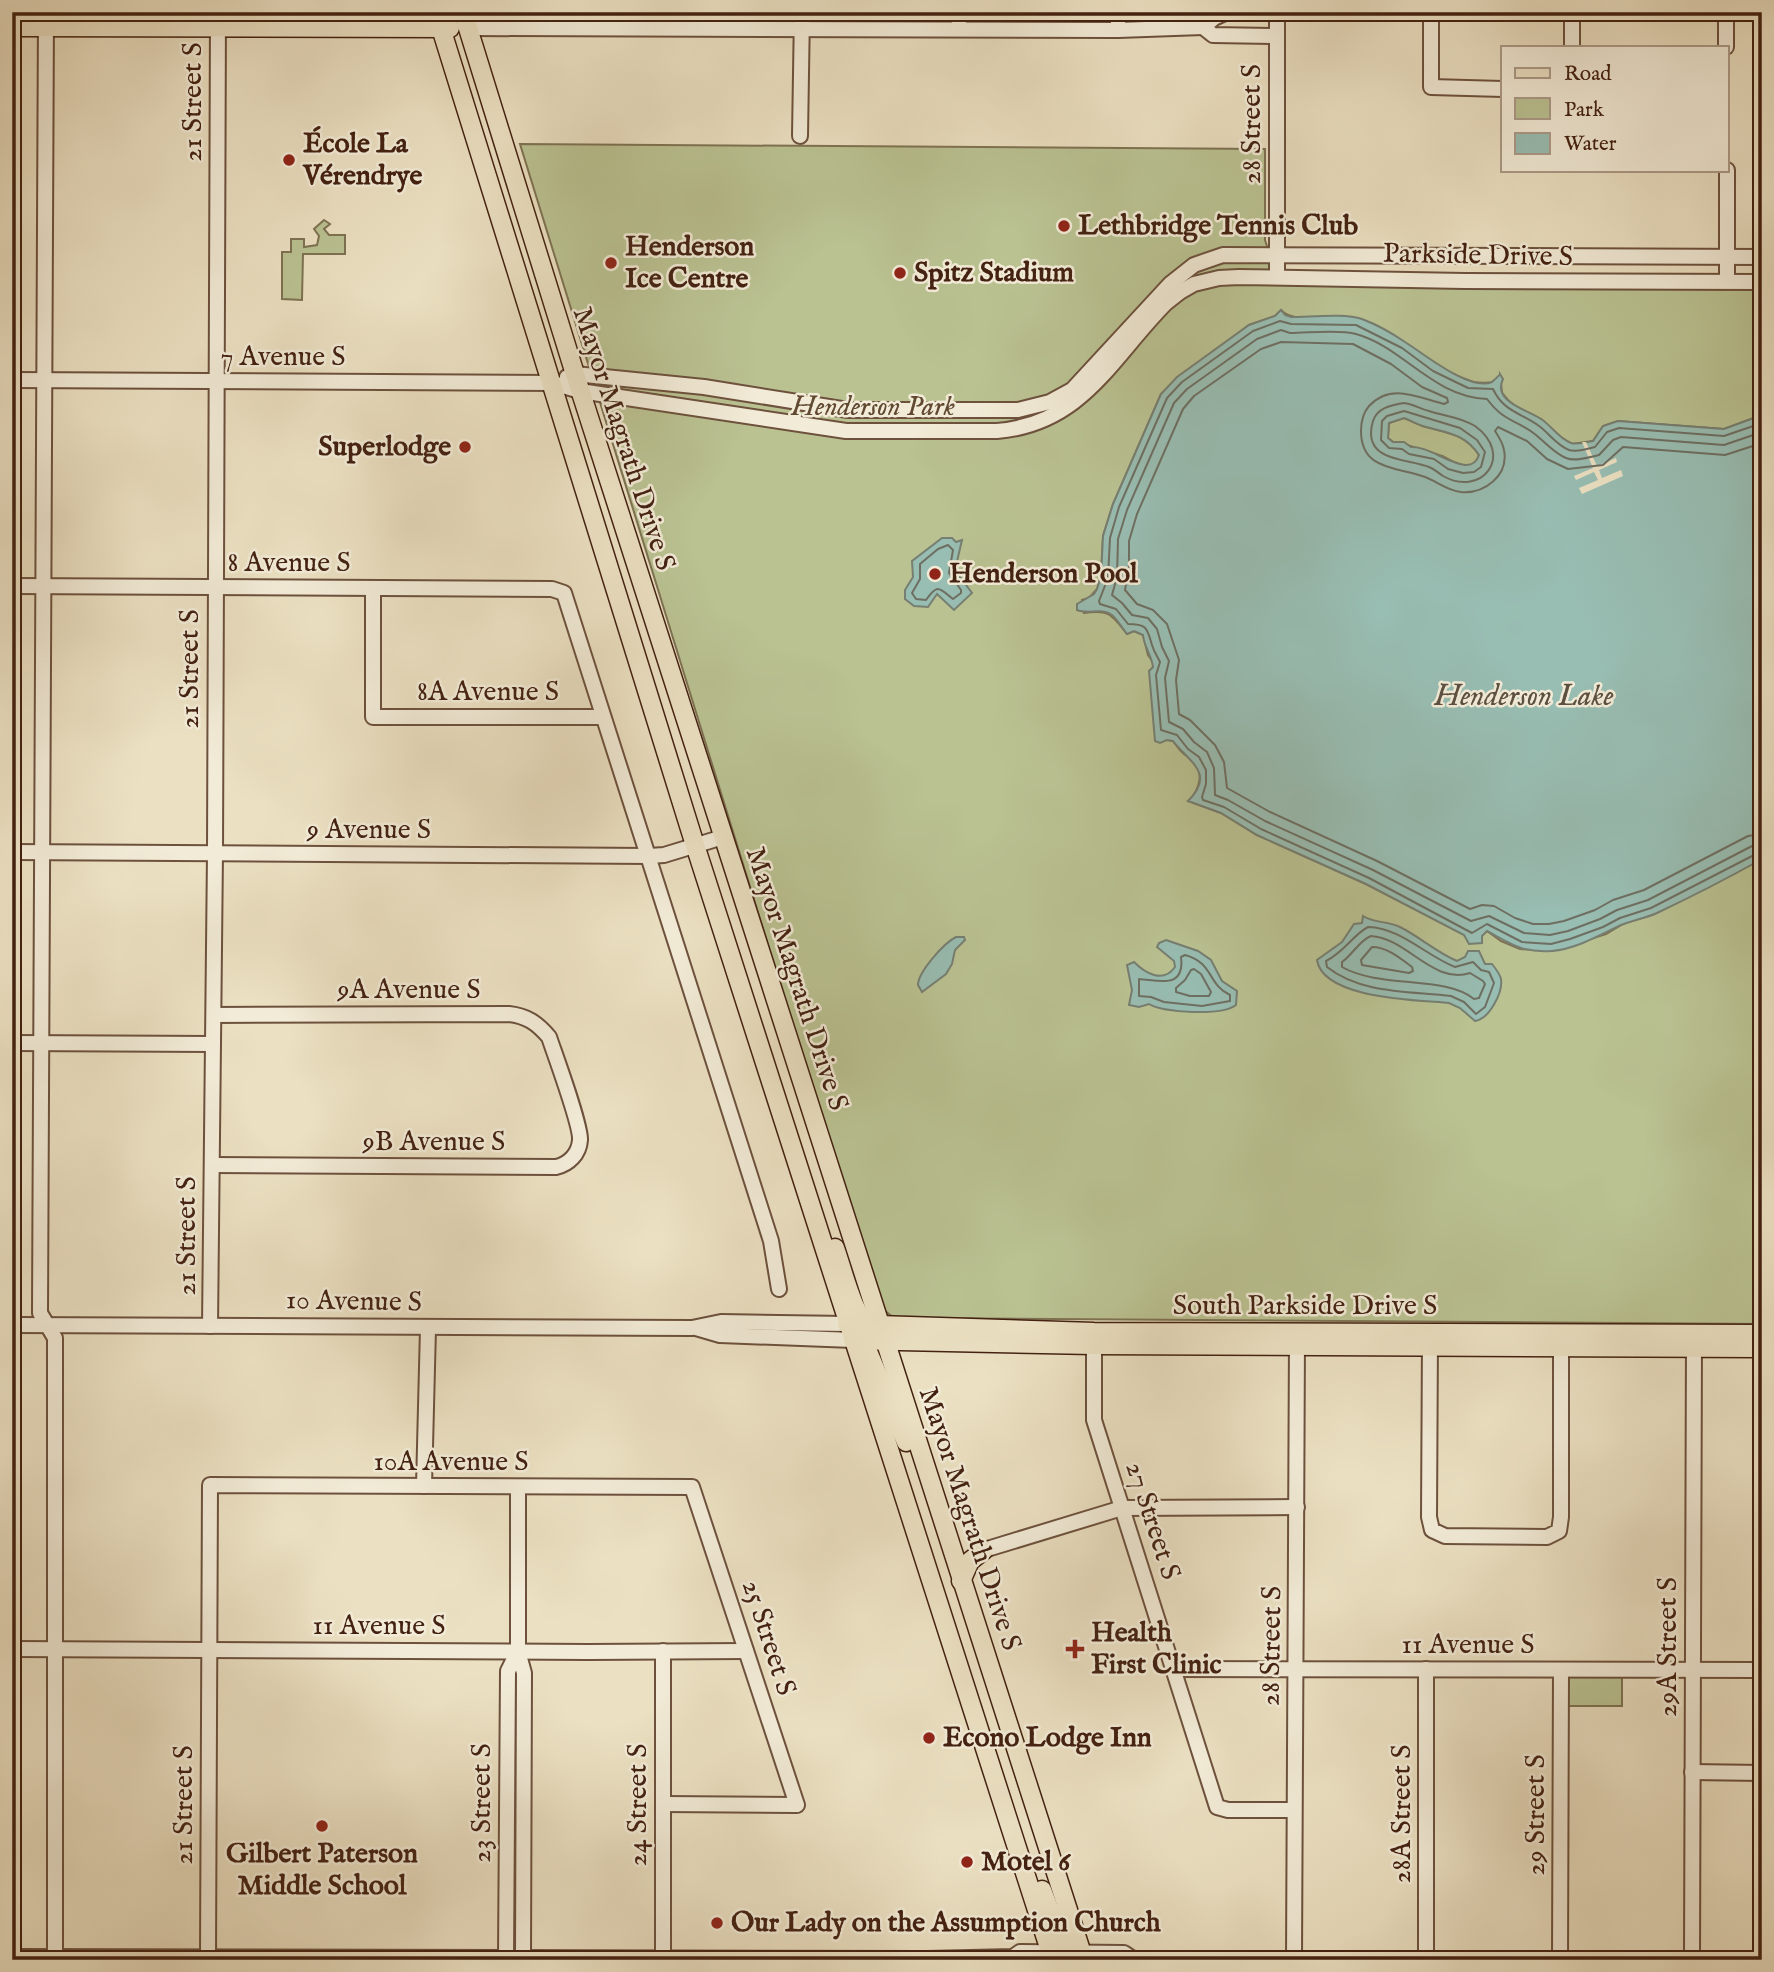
<svg xmlns="http://www.w3.org/2000/svg" width="1774" height="1972" font-family="'IM FELL English',serif">
<style>
.green{fill:#bac292;stroke:#7e7252;stroke-width:2}
.water{fill:#98bdb2;stroke:#767f72;stroke-width:2;fill-rule:evenodd}
.pier{fill:#ebe0c2}
.lines{fill:none;stroke-linecap:round;stroke-linejoin:round}
.shore{stroke:#6e6f62;stroke-width:2}
.minor-casing{stroke:#6d513d;stroke-width:18}
.major-casing{stroke:#432111;stroke-width:21}
.minor{stroke:#f2ebd7;stroke-width:14}
.major{stroke:#ebe0c2;stroke-width:18}
.poi-dot{fill:#8f2418;stroke:#f2ebd7;stroke-width:2.5}
.labels{text-anchor:middle;dominant-baseline:central;stroke-width:5;stroke-linejoin:round;paint-order:stroke}
.street-label{font-size:28px;fill:#432111;stroke:#f2ebd7}
.poi-label{font-size:28px;font-weight:bold;fill:#432111;stroke:#f2ebd7;text-anchor:start}
.park-label{font-size:28px;font-style:italic;fill:#614931;stroke:#f2ebd7}
.water-label{font-size:30px;font-style:italic;fill:#5c5041;stroke:#f2ebd7}
</style>
<rect width="100%" height="100%" fill="#ebe0c2"/>
<filter id="stains"><feTurbulence type="fractalNoise" baseFrequency=".00286" numOctaves="4"/><feColorMatrix values="0 0 0 0 .2 0 0 0 0 .09 0 0 0 0 .02 0 0 0 .5 -.17"/></filter>
<radialGradient id="worn" r=".72"><stop offset=".6" stop-color="#630" stop-opacity="0"/><stop offset="1" stop-color="#630" stop-opacity=".3"/></radialGradient>
<g class="green">
<path d="M520,144L1265,149V240L1277,277L1762,282V415L1724,429L1618,421L1603,426L1593,441L1572,444L1561,437L1541,419L1516,407L1508,400L1502,393L1501,384C1491,381 1483,384 1474,382C1462,379 1445,370 1434,364C1409,349 1389,327 1360,319C1340,313 1294,326 1281,310L1275,316L1249,325L1161,394L1113,504L1103,536L1101,576L1097,589L1089,598L1082,600L1084,613C1110,609 1112,615 1127,634L1134,631L1143,635L1148,655L1153,662L1167,740L1173,741C1176,745 1180,751 1184,754C1185,755 1192,759 1193,760C1205,773 1199,790 1189,801L1221,813L1257,835L1366,884L1465,935L1481,936L1487,931L1501,941L1520,949L1552,951L1606,934L1623,924L1654,914L1762,859V1324L894,1318L884,1310L778,977Z"/>
<path d="M324,220L330,224L324,229L329,235H345V254H303L302,300L282,299V252H291V239H304V247L317,245L319,236L314,229Z"/>
<path d="M1404,418C1412,421 1418,425 1426,427C1448,433 1465,434 1479,455C1472,477 1454,461 1442,456C1435,453 1398,442 1393,442L1388,438L1389,423Z"/>
<rect x="1561" y="1670" width="61" height="36"/>
</g>
<g class="water">
<path d="M1281,310L1285,315L1291,317C1310,317 1345,313 1362,319C1377,325 1392,333 1405,342C1423,353 1470,392 1492,382C1493,381 1500,375 1500,374L1503,379C1492,402 1528,410 1541,419C1551,425 1559,439 1571,443C1577,445 1587,442 1593,441L1603,426L1618,421L1724,429L1762,415V859C1728,878 1693,896 1657,913C1646,918 1633,920 1621,925C1600,935 1576,949 1552,951C1522,953 1511,944 1487,931L1482,936V943L1469,944L1464,935L1366,884L1257,835L1221,813L1188,801C1216,773 1189,762 1173,741L1167,740L1160,743L1155,741L1149,671L1153,667C1152,656 1144,647 1143,635L1134,631L1127,634C1122,628 1117,619 1112,615C1102,607 1088,615 1077,610V604L1094,594L1097,589L1101,576L1103,536L1113,504L1161,394L1177,377L1249,325L1275,316ZM1404,418C1412,421 1418,425 1426,427C1448,433 1465,434 1479,455C1470,482 1432,445 1411,447L1404,442H1393L1388,438L1389,423Z"/>
<path d="M942,538H952L956,542L962,540L955,570L972,593L954,610L937,594L928,607L914,606L905,599V590L913,577L912,561Z"/>
<path d="M1363,916C1373,923 1388,921 1400,927C1420,937 1436,952 1457,961L1465,957L1468,951H1479L1485,964H1492C1496,969 1500,974 1501,979C1503,993 1489,1019 1475,1021L1460,1008L1449,1003C1418,1000 1323,999 1317,960L1342,942L1354,924L1362,923Z"/>
<path d="M956,937H964L965,940L955,950L952,964L946,974L922,992L918,985C918,972 944,943 956,937Z"/>
<path d="M1166,940L1198,951L1211,960L1222,981L1237,991L1236,1005C1222,1016 1164,1013 1149,1004L1139,1007L1129,1005L1132,990L1127,965L1134,962C1145,973 1163,984 1175,967L1174,961L1157,947L1159,943Z"/>
</g>
<path class="pier" d="M1582,442H1586L1597,466L1616,458L1617,462L1599,470L1602,478L1621,470L1623,476L1582,494L1579,488L1598,480L1594,472L1576,480L1574,476L1593,468Z"/>
<g class="lines">
<g class="shore">
<path d="M1404,403C1413,404 1420,409 1429,411C1444,416 1461,417 1475,426C1515,455 1482,498 1443,476C1438,473 1435,469 1429,467C1406,458 1361,462 1373,421C1377,408 1391,405 1404,403Z"/>
<path d="M1404,411L1460,428L1477,440L1485,452L1481,467L1474,472L1463,473L1448,469L1434,459L1409,454L1402,449L1389,448L1381,440L1382,421L1387,416Z"/>
<path d="M1762,423L1724,436L1619,428L1607,432L1595,447C1588,449 1576,452 1569,450C1556,445 1549,433 1539,426C1521,413 1503,411 1493,389L1468,388L1433,371L1402,348L1356,325L1291,324L1280,321L1253,331L1182,382L1167,398L1119,507L1110,538L1108,578L1099,601L1100,604L1116,609L1128,624C1148,624 1147,629 1152,645C1154,652 1157,656 1160,662L1156,675L1161,730L1177,735L1188,749L1199,757L1206,770V784L1202,797L1203,800L1224,807L1261,829L1369,878L1472,933L1487,924L1522,942L1551,944L1570,939L1603,927L1620,918L1651,908L1756,854L1762,853"/>
<path d="M1762,432L1724,445L1621,437L1613,440L1599,455C1590,457 1575,462 1566,458C1554,453 1546,443 1536,435C1516,419 1505,423 1487,399C1433,397 1403,347 1356,334C1339,329 1309,333 1290,333L1281,330L1257,339L1187,389L1174,403L1127,510L1118,539L1117,577L1112,595L1122,603L1132,615L1148,618L1157,629L1162,647L1169,661L1165,678L1169,722L1183,729L1194,742L1207,752L1214,768L1215,795L1228,800L1265,821L1373,870L1471,921L1489,916L1524,933L1550,935L1568,931L1600,919L1617,910L1648,900L1752,846L1762,844"/>
<path d="M1762,443L1725,455L1623,447L1603,465L1568,469L1547,459L1527,441L1498,427L1495,431C1499,437 1503,443 1504,450C1509,476 1484,494 1461,492C1445,490 1436,480 1422,476C1396,467 1361,470 1361,431C1361,422 1363,413 1369,406C1391,382 1419,398 1444,404L1448,402L1447,398L1422,387L1391,364L1353,344L1281,342L1261,349L1194,396L1183,409L1137,514L1129,541V566L1125,590L1137,604L1153,610L1167,624L1179,660L1176,680L1179,714L1190,720L1215,745L1224,762L1227,788L1270,812L1377,861L1470,909L1482,905L1494,906L1515,918L1533,924H1549L1564,921L1595,910L1613,900L1644,890L1748,836L1762,834"/>
<path d="M948,545L953,550L949,573L961,590V593L953,599C939,588 938,583 926,600L916,599L912,593L920,579V564L938,549Z"/>
<path d="M1368,927C1401,928 1425,955 1455,967L1473,962L1481,970L1489,972L1494,983L1485,1007L1476,1014L1464,1002L1451,996C1410,991 1361,994 1327,967L1326,961C1344,952 1353,935 1368,927Z"/>
<path d="M1371,936C1407,938 1433,985 1470,973L1483,981L1485,984L1479,998L1474,999C1445,975 1381,989 1342,967V962C1352,955 1360,940 1371,936Z"/>
<path d="M1372,947C1387,947 1400,958 1412,967L1413,971L1409,973L1362,965L1361,960Z"/>
<path d="M1185,955C1214,963 1207,984 1230,995V1001L1202,1006L1164,1002L1151,997L1139,996V979C1158,980 1185,990 1181,957Z"/>
<path d="M1194,969L1201,974L1211,992L1209,996H1190L1176,992V988L1185,980L1191,970Z"/>
</g>
<g class="minor-casing">
<g id="minor">
<path d="M46,12L40,1313L55,1338V1960"/>
<path d="M1431,12V87L1503,89"/>
<path d="M1572,12V47"/>
<path d="M1726,12V47"/>
<path d="M638,27V12"/>
<path d="M1203,27L1213,35L1277,36"/>
<path d="M468,28L1118,30L1203,27L1214,18L1227,12"/>
<path d="M959,29V12"/>
<path d="M1118,30V12"/>
<path d="M800,136L802,12"/>
<path d="M1727,170V281"/>
<path d="M1277,277V12"/>
<path d="M567,377L575,374L704,387L848,410H1018L1050,402L1072,390L1170,284L1194,265L1223,255L1762,257"/>
<path d="M12,380L553,383L580,391L846,431H997C1083,424 1112,357 1166,303L1180,292L1194,284L1219,278L1239,277L1465,281L1762,282"/>
<path d="M12,586L552,589L564,593L771,1241L779,1289"/>
<path d="M373,588V717H603"/>
<path d="M12,852L649,856L664,855L723,837"/>
<path d="M12,1043L213,1044"/>
<path d="M212,1165L556,1167C569,1164 579,1154 580,1140C581,1125 555,1055 549,1037C537,1023 527,1016 509,1014L214,1015"/>
<path d="M12,1325L692,1328L721,1322L847,1324"/>
<path d="M210,1326L215,853L218,12"/>
<path d="M696,1328L720,1335L853,1340"/>
<path d="M1094,1335V1420L1217,1807L1228,1810H1294"/>
<path d="M1430,1338L1429,1517L1432,1530L1445,1536L1547,1537L1559,1531L1561,1517V1338"/>
<path d="M424,1486L428,1328"/>
<path d="M518,1487V1651L524,1673L523,1958"/>
<path d="M984,1550L1122,1508L1297,1507"/>
<path d="M12,1649L588,1652L746,1651"/>
<path d="M1174,1669L1762,1670"/>
<path d="M1692,1772L1762,1773"/>
<path d="M12,1957L927,1959L1013,1957L1020,1952L1124,1953L1133,1959L1192,1960"/>
<path d="M208,1957L210,1485L692,1487L797,1805L663,1804"/>
<path d="M506,1958L508,1671L518,1651"/>
<path d="M663,1960V1651"/>
<path d="M1294,1960L1297,1338"/>
<path d="M1426,1960V1669"/>
<path d="M1560,1960L1561,1670"/>
<path d="M1692,1960L1694,1338"/>
</g>
</g>
<g class="major-casing">
<g id="major">
<path d="M436,12L695,845L1053,1960"/>
<path d="M463,12L575,374L1084,1960"/>
<path d="M12,27L450,28"/>
<path d="M835,1248C843,1270 853,1316 871,1330"/>
<path d="M847,1324L1094,1332L1762,1334"/>
<path d="M853,1340L1093,1345L1762,1348"/>
<path d="M864,1342L906,1442"/>
<path d="M961,1581L970,1561L984,1550"/>
<path d="M1042,1890L1065,1951L1078,1960"/>
</g>
</g>
<use href="#minor" class="minor"/>
<use href="#major" class="major"/>
</g>
<g class="poi-dot">
<circle cx="289" cy="160" r="7"/>
<circle cx="1064" cy="226" r="7"/>
<circle cx="611" cy="263" r="7"/>
<circle cx="900" cy="273" r="7"/>
<circle cx="465" cy="447" r="7"/>
<circle cx="935" cy="574" r="7"/>
<path d="M1071.5 1638.5h7v7h7v7h-7v7h-7v-7h-7v-7h7z"/>
<circle cx="929" cy="1738" r="7"/>
<circle cx="322" cy="1826" r="7"/>
<circle cx="967" cy="1862" r="7"/>
<circle cx="717" cy="1923" r="7"/>
</g>
<g class="labels">
<g class="street-label">
<text transform="translate(193 102) rotate(-90)">21 Street S</text>
<text transform="translate(1252 124) rotate(-90)">28 Street S</text>
<text transform="translate(1478 256) rotate(1)">Parkside Drive S</text>
<text x="283" y="357">7 Avenue S</text>
<text transform="translate(623 439) rotate(72)">Mayor Magrath Drive S</text>
<text x="289" y="563">8 Avenue S</text>
<text transform="translate(190 669) rotate(-90)">21 Street S</text>
<text x="488" y="692">8A Avenue S</text>
<text x="369" y="830">9 Avenue S</text>
<text transform="translate(796 979) rotate(72)">Mayor Magrath Drive S</text>
<text x="409" y="990">9A Avenue S</text>
<text x="434" y="1142">9B Avenue S</text>
<text transform="translate(187 1236) rotate(-90)">21 Street S</text>
<text transform="translate(354 1302) rotate(1)">10 Avenue S</text>
<text x="1305" y="1306">South Parkside Drive S</text>
<text x="451" y="1462">10A Avenue S</text>
<text transform="translate(969 1519) rotate(72)">Mayor Magrath Drive S</text>
<text transform="translate(1152 1521) rotate(72)">27 Street S</text>
<text x="379" y="1626">11 Avenue S</text>
<text transform="translate(768 1638) rotate(72)">25 Street S</text>
<text x="1468" y="1645">11 Avenue S</text>
<text transform="translate(1272 1646) rotate(-89)">28 Street S</text>
<text transform="translate(1668 1647) rotate(-90)">29A Street S</text>
<text transform="translate(482 1803) rotate(-90)">23 Street S</text>
<text transform="translate(184 1805) rotate(-90)">21 Street S</text>
<text transform="translate(638 1805) rotate(-90)">24 Street S</text>
<text transform="translate(1402 1814) rotate(-90)">28A Street S</text>
<text transform="translate(1536 1815) rotate(-90)">29 Street S</text>
</g>
<g class="poi-label">
<text x="303" y="144">École La<tspan x="303" dy="32">Vérendrye</tspan></text>
<text x="1078" y="226">Lethbridge Tennis Club</text>
<text x="625" y="247">Henderson<tspan x="625" dy="32">Ice Centre</tspan></text>
<text x="914" y="273">Spitz Stadium</text>
<text x="451" y="447" text-anchor="end">Superlodge</text>
<text x="949" y="574">Henderson Pool</text>
<text x="1091" y="1633">Health<tspan x="1091" dy="32">First Clinic</tspan></text>
<text x="943" y="1738">Econo Lodge Inn</text>
<text x="322" y="1854" text-anchor="middle">Gilbert Paterson<tspan x="322" dy="32">Middle School</tspan></text>
<text x="981" y="1862">Motel 6</text>
<text x="731" y="1923">Our Lady on the Assumption Church</text>
</g>
<g class="park-label">
<text x="873" y="407">Henderson Park</text>
</g>
<g class="water-label">
<text x="1524" y="697">Henderson Lake</text>
</g>
</g>
<rect width="1774" height="1972" fill="none" stroke="#ebe0c2" stroke-width="42"/>
<rect x="14" y="14" width="1746" height="1944" fill="none" stroke="#432111" stroke-width="3.5"/>
<rect x="21" y="21" width="1732" height="1930" fill="none" stroke="#432111" stroke-width="2"/>
<rect x="1501" y="46" width="228" height="126" fill="#f2ebd7" stroke="#ac9a88" stroke-width="2"/>
<rect x="1515" y="68" width="35" height="10" fill="#ebe0c2" stroke="#ac9a88" stroke-width="2"/>
<text x="1564" y="80" font-size="21" fill="#432111">Road</text>
<rect x="1515" y="98" width="35" height="21" fill="#bac292" stroke="#ac9a88" stroke-width="2"/>
<text x="1564" y="116" font-size="21" fill="#432111">Park</text>
<rect x="1515" y="133" width="35" height="21" fill="#98bdb2" stroke="#ac9a88" stroke-width="2"/>
<text x="1564" y="150" font-size="21" fill="#432111">Water</text>
<rect width="100%" height="100%" filter="url(#stains)"/>
<rect width="100%" height="100%" fill="url(#worn)"/>
</svg>
